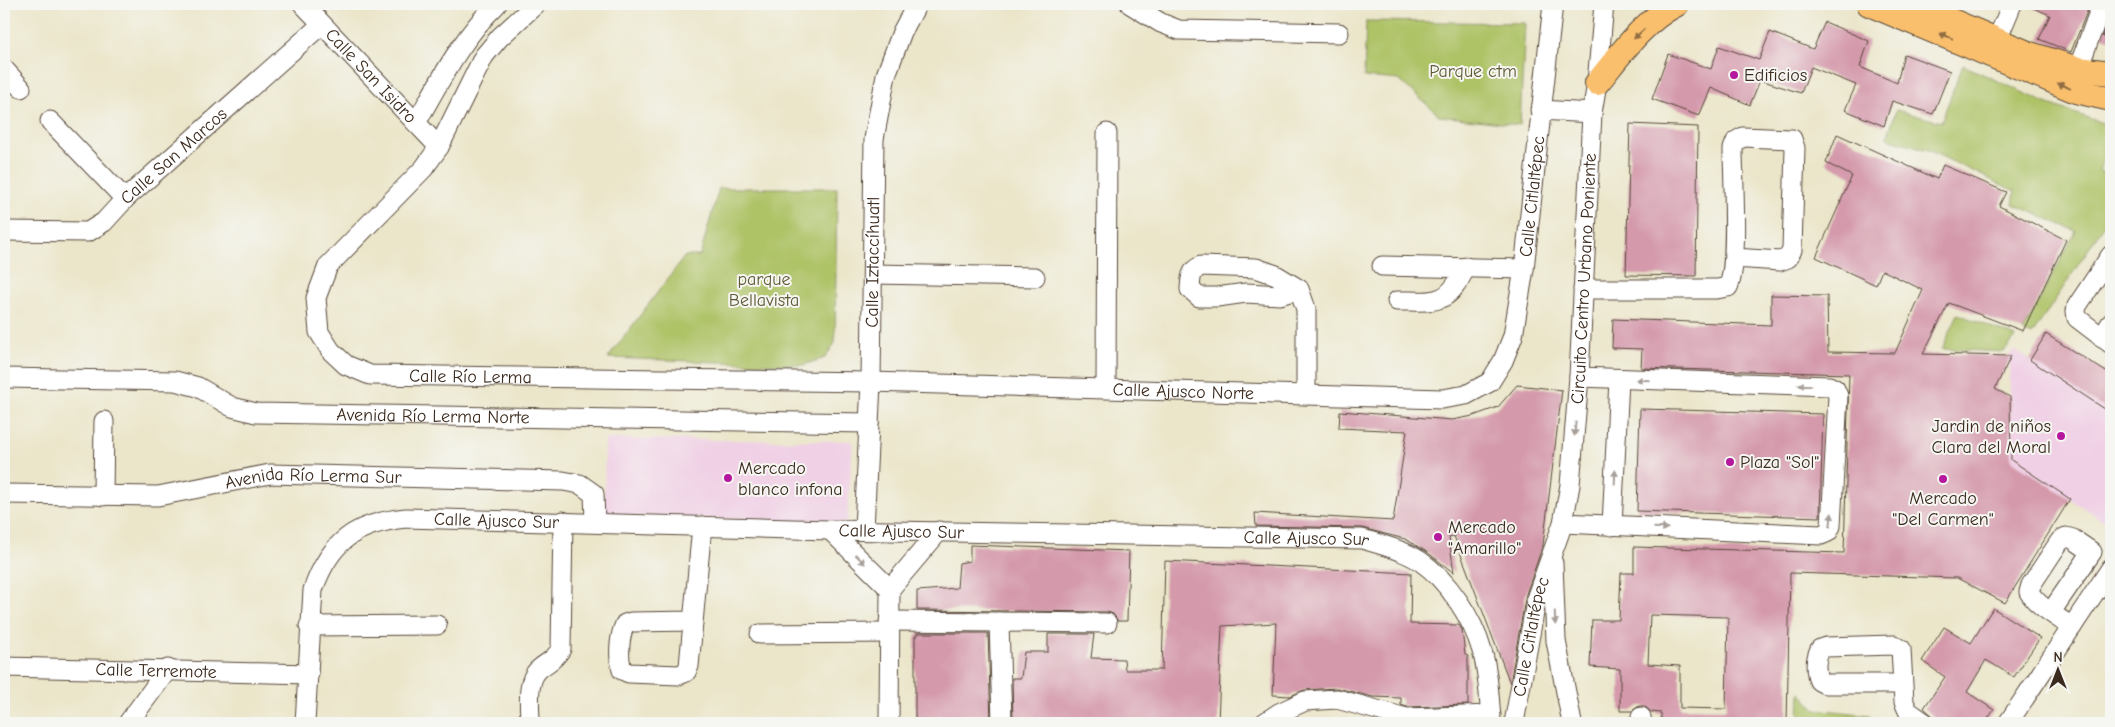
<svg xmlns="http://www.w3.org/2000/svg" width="2115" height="727" font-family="'Comic Neue',sans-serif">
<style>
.built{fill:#f0d0e5}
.green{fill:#aec266;stroke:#747642}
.building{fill:#d499ab;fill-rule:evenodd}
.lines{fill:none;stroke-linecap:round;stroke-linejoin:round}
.minor-casing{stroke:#554638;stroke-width:21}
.major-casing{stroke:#554638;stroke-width:26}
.minor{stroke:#fff;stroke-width:19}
.major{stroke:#f9bf6d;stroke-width:24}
.oneway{fill:#906d42}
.oneway2{fill:#a79f9a}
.poi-dot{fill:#b5179e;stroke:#f6f6f2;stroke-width:2}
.labels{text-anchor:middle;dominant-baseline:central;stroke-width:4;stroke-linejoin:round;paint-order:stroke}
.park-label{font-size:18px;fill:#5e5834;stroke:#f6f6f2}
.poi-label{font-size:18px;fill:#3b2a1e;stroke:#f6f6f2;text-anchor:start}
.street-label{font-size:18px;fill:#3b2a1e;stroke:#f6f6f2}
</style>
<rect width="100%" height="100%" fill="#f6f6f2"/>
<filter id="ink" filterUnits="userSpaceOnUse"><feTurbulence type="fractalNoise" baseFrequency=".02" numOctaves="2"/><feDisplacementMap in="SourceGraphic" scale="10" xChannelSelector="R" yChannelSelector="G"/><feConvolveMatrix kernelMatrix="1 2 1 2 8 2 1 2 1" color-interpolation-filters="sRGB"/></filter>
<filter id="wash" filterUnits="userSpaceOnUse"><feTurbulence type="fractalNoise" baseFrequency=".0096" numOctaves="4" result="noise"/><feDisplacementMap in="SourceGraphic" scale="20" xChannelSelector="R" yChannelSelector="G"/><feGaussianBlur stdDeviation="1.12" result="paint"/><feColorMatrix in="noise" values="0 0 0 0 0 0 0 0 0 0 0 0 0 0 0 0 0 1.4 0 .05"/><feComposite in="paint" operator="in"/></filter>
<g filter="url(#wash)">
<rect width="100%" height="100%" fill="#ebe6ca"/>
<g class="built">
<path d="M2014,350L2111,413V526L2011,460L2009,356Z"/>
<path d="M605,439L853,441L847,523L604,515Z"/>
</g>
<g class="green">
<path d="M1366,21L1525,23L1520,125L1440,116L1399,80L1364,77Z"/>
<path d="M1963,65L2046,103L2111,126V145L2099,170L2111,178V215L2032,335L2023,331L2076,231L2013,204L2015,191L1928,150L1887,138L1896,110L1941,122Z"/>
<path d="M719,188H837L835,343L825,358L803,365L608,358L685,256H700Z"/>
<path d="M1958,314L2016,337L2004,352L1942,349Z"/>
<path d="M1800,692L1815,709L1870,715L1865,723H1799Z"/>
</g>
<g id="blocks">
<g class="building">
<path d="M2024,4H2090L2071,52L2039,39L2050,15Z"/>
<path d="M2111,11V40L2102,36Z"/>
<path d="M1825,22L1869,41L1860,67L1897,83L1904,54L1950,71L1933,114L1892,101L1884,126L1845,110L1856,85L1811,67L1801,93L1760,80L1750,105L1711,88L1699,116L1652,99L1668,54L1711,69L1719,46L1759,60L1770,32L1813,49Z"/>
<path d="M1630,124L1698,127L1696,276L1626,275Z"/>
<path d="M1837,134L1937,179L1943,165L2006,192L1999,206L2066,240L2023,331L1949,303L1923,354L2011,356L1995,389L2010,397L2011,460L2070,499L2005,603L1957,578L1790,573L1787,723H1661V713L1651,712L1644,706H1639L1632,711H1620V669L1590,667L1592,620H1619L1621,573H1634V547L1844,553L1849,374L1641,368L1642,349L1612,348L1613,319L1771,325V295L1827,296L1828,352L1895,353L1923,290L1882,270L1876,285L1816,257L1852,176L1826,163ZM1650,615L1728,617L1726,709L1680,708V666L1648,664Z"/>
<path d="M2046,334L2111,375V413L2030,360Z"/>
<path d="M1517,385L1562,390L1543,545L1526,594L1510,683L1454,536L1449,537L1454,573L1427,552L1405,539L1362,528L1256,526L1255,513L1393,521L1407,431L1339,428L1340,411L1452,420L1473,416L1498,407Z"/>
<path d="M1640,409L1823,414L1820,517L1637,511Z"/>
<path d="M970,545L1129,551L1127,621H1118L1113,614L1107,612L917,610V591L957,588L959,563L970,561Z"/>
<path d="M1165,561L1411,573L1410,624L1459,625L1462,630L1465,655L1468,656V705L1407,707L1401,705V698L1373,697L1337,688L1304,690L1290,696L1273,695L1276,623L1222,626L1218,723H1031L1013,720L1012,678H1021L1024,652H1048V634H1094L1091,658L1124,659L1125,670H1162Z"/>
<path d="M1993,608L2040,638L2014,677L1986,660L1967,692L1994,710L1985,723H1936L1935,718L1924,708L1945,677L1922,661L1944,627L1971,643Z"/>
<path d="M917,633H988L991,723H915V636H917Z"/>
</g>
</g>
</g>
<g filter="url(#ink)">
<use href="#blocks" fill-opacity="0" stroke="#554638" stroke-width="1"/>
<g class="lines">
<g class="minor-casing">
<g id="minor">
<path id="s1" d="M303,4L439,147"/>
<path id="s2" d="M536,4L500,37L484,56L439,147L424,168L328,266L316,298L319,332L331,351L346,365L370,375L871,382L1442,399L1466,395L1490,382L1503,361L1513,336L1524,269L1553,4"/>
<path d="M1130,4L1161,23L1179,30L1339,33"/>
<path d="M1997,40L2012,4"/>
<path d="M4,69L21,88"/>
<path d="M2078,69L2102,4"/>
<path d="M1540,110L1592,113"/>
<path d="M50,121L125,199"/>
<path d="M416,123C440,81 462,37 497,4"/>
<path id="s3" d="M4,231L88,232L104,222L125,199L321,25"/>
<path d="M2111,255L2077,306L2076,311L2077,318L2111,344"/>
<path d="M1382,266L1524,269"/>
<path d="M873,274L1035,277"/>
<path d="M1299,289L1280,295L1246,293L1217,297H1199L1190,289C1191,278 1190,271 1201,266L1256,268L1276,275L1299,289L1306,309V395"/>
<path d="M1583,289H1717L1728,287C1739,267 1733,177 1733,149L1736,141L1743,137L1792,139L1795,148L1792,250L1788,258L1780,261L1734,258"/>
<path d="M1397,301C1438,301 1447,306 1466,267"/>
<path d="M2102,338L2111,323"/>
<path id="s4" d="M4,378L175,381L198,387L232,407L256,413L869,423"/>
<path d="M1106,388L1107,133"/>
<path id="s5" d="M4,494L158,496L270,474L563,481L580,484L594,494L595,522"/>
<path d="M103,496L104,421"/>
<path d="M1563,523L1821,535L1828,532L1831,526L1838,396L1835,389L1829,386L1579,377"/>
<path d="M1612,526L1619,379"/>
<path d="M830,530L890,589"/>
<path id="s6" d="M864,530L871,382L874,139L886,75L902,32L917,4"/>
<path d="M1553,563L1556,641L1572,723"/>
<path d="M2051,612L2092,552L2073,539L2066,537L2060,541L2031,585L2029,592C2038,607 2058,617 2072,627"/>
<path d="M693,621L631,622L625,624C619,637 618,657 622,670L629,673L679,675L686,672L689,666L702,526"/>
<path d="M889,621L1107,623"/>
<path d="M999,622L1002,722"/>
<path d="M309,626L437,625"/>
<path d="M760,634L888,633"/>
<path id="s7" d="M4,667L309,674"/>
<path d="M1903,684H1825L1819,681C1815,671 1815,659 1820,649L1826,647L1894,645L1901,649L1904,702L1908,711L1925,723"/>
<path d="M1641,717L1642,723"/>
<path d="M128,723L168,669"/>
<path id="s8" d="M305,723L313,590C330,541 356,523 406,518L830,530L1362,539C1382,545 1403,550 1420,561C1448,580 1473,619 1482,651C1488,670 1490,703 1491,723"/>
<path d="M530,723C530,707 526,682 538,670C548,661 553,662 561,649L563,521"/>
<path d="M889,723L890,589L939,531"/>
<path d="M1264,723L1279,713L1305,701L1337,699L1406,718L1491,715"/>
<path id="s9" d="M1514,723L1537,596L1563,523L1570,485L1579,377L1592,113L1597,83L1604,4"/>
<path d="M2008,723L2111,568"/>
</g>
</g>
<g class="major-casing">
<g id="major">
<path d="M1869,4L2076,91L2111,99"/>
<path d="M1912,4L2030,54L2078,69L2111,73"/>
<path d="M1597,83C1620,55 1643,21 1677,4"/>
</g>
</g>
<use href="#minor" class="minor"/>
<use href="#major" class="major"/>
</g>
<defs><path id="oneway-solid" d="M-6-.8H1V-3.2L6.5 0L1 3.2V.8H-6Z" transform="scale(1.25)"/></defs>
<g class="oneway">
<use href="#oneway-solid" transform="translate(1639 34) rotate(137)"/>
<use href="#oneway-solid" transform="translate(1946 36) rotate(-157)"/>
<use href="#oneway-solid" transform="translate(2064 86) rotate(-157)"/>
</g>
<g class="oneway2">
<use href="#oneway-solid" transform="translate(1643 380) rotate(-178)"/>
<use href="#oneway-solid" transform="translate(1805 385) rotate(-178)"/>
<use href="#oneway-solid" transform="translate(1575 429) rotate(95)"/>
<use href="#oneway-solid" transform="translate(1615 477) rotate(-87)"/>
<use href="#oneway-solid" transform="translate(1831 520) rotate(-83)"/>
<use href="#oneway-solid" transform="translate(1661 528) rotate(2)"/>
<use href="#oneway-solid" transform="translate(860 559) rotate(45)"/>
<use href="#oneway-solid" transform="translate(1555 618) rotate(88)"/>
</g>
</g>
<g class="poi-dot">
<circle cx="1734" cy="75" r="5"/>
<circle cx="2061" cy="436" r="5"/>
<circle cx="1730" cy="462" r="5"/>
<circle cx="728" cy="478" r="5"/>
<circle cx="1943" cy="479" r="5"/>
<circle cx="1438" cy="537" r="5"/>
</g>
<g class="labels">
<g class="park-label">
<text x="1473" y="71">Parque ctm</text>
<text x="764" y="279">parque<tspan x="764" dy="21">Bellavista</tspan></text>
</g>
<g class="poi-label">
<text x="1744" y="75">Edificios</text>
<text x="2051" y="426" text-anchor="end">Jardin de niños<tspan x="2051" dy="21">Clara del Moral</tspan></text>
<text x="1740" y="462">Plaza "Sol"</text>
<text x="738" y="468">Mercado<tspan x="738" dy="21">blanco infona</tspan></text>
<text x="1943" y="498" text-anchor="middle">Mercado<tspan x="1943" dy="21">"Del Carmen"</tspan></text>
<text x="1448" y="527">Mercado<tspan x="1448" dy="21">"Amarillo"</tspan></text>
</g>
<g class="street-label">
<text stroke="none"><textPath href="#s1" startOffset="99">Calle San Isidro</textPath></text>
<text stroke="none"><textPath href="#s3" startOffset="199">Calle San Marcos</textPath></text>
<text stroke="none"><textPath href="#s2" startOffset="1792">Calle Citlaltépec</textPath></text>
<text stroke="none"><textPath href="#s6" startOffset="268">Calle Iztaccíhuatl</textPath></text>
<text stroke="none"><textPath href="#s9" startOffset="452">Circuito Centro Urbano Poniente</textPath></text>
<text stroke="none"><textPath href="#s2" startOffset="576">Calle Río Lerma</textPath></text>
<text stroke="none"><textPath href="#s2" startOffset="1289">Calle Ajusco Norte</textPath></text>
<text stroke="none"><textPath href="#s4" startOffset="436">Avenida Río Lerma Norte</textPath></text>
<text stroke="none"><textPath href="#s5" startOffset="311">Avenida Río Lerma Sur</textPath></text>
<text stroke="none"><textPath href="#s8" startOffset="350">Calle Ajusco Sur</textPath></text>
<text stroke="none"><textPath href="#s8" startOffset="755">Calle Ajusco Sur</textPath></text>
<text stroke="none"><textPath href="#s8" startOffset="1160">Calle Ajusco Sur</textPath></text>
<text stroke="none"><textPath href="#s9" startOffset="88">Calle Citlaltépec</textPath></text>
<text stroke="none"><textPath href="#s7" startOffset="152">Calle Terremote</textPath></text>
</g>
</g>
<rect width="2115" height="727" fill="none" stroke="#f6f6f2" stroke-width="20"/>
<g transform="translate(2058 670)" stroke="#f6f6f2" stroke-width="4" paint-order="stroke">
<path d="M0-4L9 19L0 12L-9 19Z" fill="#3b2a1e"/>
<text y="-8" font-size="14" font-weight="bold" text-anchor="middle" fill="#3b2a1e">N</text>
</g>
</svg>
